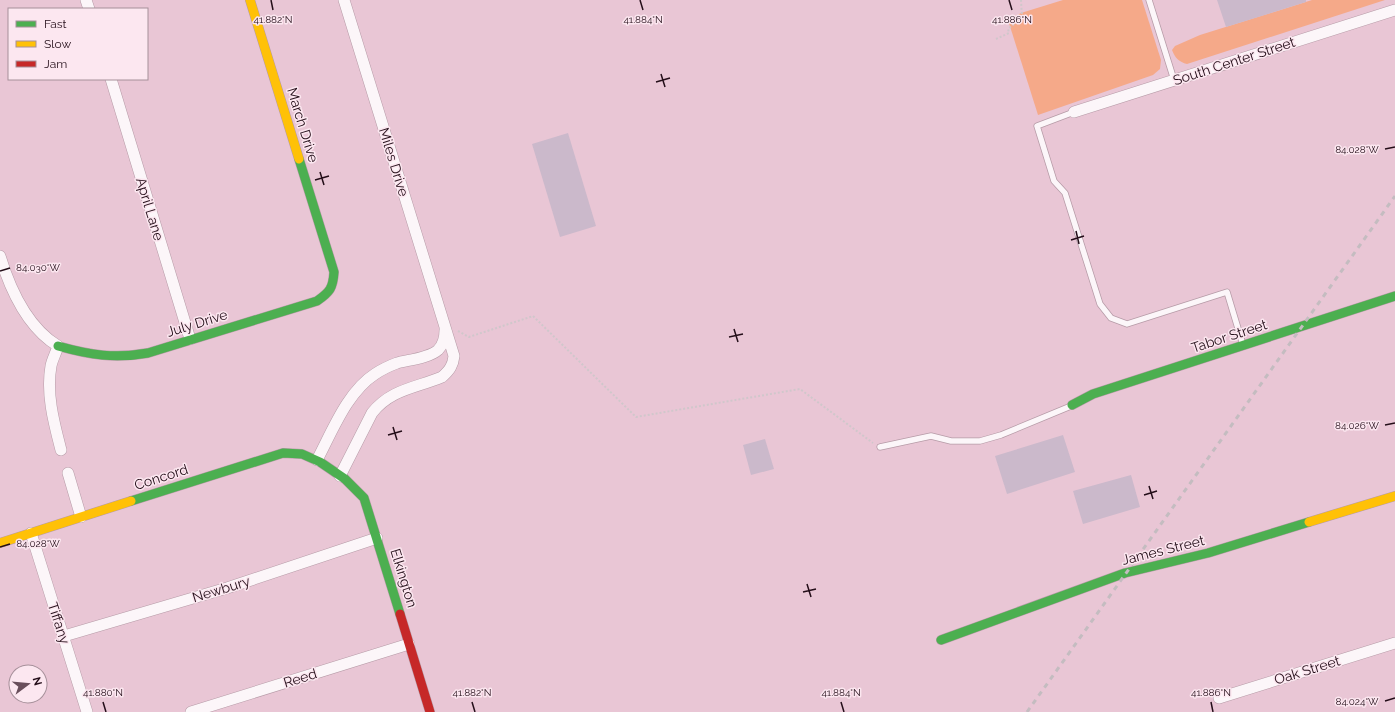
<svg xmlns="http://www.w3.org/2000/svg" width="1395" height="712" font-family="Raleway,sans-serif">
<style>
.green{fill:#f5a989}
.building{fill:#cbb9cb}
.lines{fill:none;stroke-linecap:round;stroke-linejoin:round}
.lane-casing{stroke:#b69ba7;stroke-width:7}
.street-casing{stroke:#b69ba7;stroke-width:12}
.fast-casing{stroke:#b69ba7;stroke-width:10}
.slow-casing{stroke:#b69ba7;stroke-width:10}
.jam-casing{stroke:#b69ba7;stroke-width:10}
.path{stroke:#d0c7cb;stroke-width:2;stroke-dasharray:2 2;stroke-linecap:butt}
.lane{stroke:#fcf6f9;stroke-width:5.5}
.street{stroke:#fcf6f9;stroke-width:11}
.fast{stroke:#4caf50;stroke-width:9}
.slow{stroke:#ffc107;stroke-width:9}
.jam{stroke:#c62828;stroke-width:9}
.rail{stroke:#c4bcc0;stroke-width:3;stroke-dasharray:5 5;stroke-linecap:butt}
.ticks{fill:none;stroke:#240e19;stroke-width:1.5}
.labels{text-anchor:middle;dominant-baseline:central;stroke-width:3;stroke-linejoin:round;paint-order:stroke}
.street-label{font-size:14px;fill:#240e19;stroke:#fce7f0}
.ticks-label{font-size:10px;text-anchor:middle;fill:#240e19;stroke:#fce7f0;stroke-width:3;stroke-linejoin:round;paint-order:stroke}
</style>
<rect width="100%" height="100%" fill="#e9c6d5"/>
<g class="green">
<path d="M1063,0H1142L1161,60L1160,69L1153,75L1038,115L1008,20L1021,13Z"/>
<path d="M1312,0H1385L1187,64C1179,62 1175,58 1172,50L1175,46L1200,35Z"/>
</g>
<g class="building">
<path d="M1217,0H1306V2L1226,27Z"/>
<path d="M568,133L596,226L560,237L532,144Z"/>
<path d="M1063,435L1075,472L1007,494L995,456Z"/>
<path d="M765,439L774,469L751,475L743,445Z"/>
<path d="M1131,475L1140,507L1083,524L1073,491Z"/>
</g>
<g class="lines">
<g class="lane-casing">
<g id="lane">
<path d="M1149,0L1174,80"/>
<path d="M1074,112L1037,126L1054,181L1065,193L1100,304L1111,318L1127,324L1227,292L1243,345"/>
<path d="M880,447L931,436L951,441H980L1001,435L1071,406"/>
</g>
</g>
<g class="street-casing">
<g id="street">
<path d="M86,0L89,9"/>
<path d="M111,79L190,339"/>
<path d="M1074,112L1395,10"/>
<path d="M0,256C10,289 27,327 58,346C56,353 52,360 51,366C46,394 54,423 61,450"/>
<path d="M317,460C332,432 347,392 375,374C381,370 389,366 397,363C408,360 429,358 438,350C443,345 445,337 445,330"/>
<path d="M68,473L81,517"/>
<path d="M340,476L372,413C391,389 416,388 442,377C450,370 453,365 454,356L344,0"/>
<path d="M31,533L87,712"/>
<path d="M64,636L227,588L377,538"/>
<path d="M1219,698L1395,643"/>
<path d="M191,712L409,644"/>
</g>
</g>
<g class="fast-casing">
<g id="fast">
<path d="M58,346C90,355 115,359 148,353L317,301C330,292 333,288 334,272L299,159"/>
<path d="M1072,405L1093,394L1395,296"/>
<path d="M131,501L283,453L302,454L320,462L345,479L364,498L400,614"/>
<path d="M941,640L1125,573L1208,553L1309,522"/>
</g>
</g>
<g class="slow-casing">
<g id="slow">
<path d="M250,0L299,159"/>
<path d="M1309,522L1395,496"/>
<path d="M0,543L131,501"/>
</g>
</g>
<g class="jam-casing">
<path id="jam" d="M400,614L430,712"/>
</g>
<g class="path">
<path d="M996,39L1009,33L1008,29C1013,24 1018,22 1022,17L1021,0"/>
<path d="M458,331L469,337L533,316L636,417L800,389L873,443"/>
</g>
<use href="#lane" class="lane"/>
<use href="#street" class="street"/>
<use href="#fast" class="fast"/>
<use href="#slow" class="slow"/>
<use href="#jam" class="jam"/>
<path class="rail" d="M1027,712L1395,196"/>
</g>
<path class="ticks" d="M271,0L273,10M640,0L643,10M1009,0L1012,10M661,74L665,87M656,82L670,78M1385,149L1395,147M320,172L324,185M315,180L329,176M1076,231L1079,244M1071,240L1084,236M0,271L10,268M734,329L738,342M729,337L743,334M1385,425L1395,423M393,427L397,440M388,435L402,431M1149,486L1153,499M1144,495L1157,491M0,547L10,544M807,584L811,597M803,592L816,589M1385,701L1395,698M103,702L106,712M472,702L475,712M841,702L844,712M1211,702L1213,712"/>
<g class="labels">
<g class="street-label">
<text transform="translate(1234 61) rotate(-18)">South Center Street</text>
<text transform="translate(303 125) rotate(73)">March Drive</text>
<text transform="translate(394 162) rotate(73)">Miles Drive</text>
<text transform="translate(150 209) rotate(73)">April Lane</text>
<text transform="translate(197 323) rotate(-17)">July Drive</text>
<text transform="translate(1229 336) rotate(-18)">Tabor Street</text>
<text transform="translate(161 477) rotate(-18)">Concord</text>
<text transform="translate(1163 550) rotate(-14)">James Street</text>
<text transform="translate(404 578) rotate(73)">Elkington</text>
<text transform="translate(221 589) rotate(-17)">Newbury</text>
<text transform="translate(59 623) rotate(72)">Tiffany</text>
<text transform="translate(1307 670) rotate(-17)">Oak Street</text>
<text transform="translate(300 678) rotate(-17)">Reed</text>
</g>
</g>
<g class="ticks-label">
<text x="273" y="23">41.882°N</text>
<text x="643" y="23">41.884°N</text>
<text x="1012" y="23">41.886°N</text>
<text x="1357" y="153">84.028°W</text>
<text x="38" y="271">84.030°W</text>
<text x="1357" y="429">84.026°W</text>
<text x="38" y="547">84.028°W</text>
<text x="103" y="696">41.880°N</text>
<text x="472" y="696">41.882°N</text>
<text x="841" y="696">41.884°N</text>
<text x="1211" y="696">41.886°N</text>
<text x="1357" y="705">84.024°W</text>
</g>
<rect x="8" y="8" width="140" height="72" fill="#fce7f0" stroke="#a6909a"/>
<rect x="16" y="21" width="20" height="6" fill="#4caf50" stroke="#a6909a"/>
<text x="44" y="28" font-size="12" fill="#240e19">Fast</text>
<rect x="16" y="41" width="20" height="6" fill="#ffc107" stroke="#a6909a"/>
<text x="44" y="48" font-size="12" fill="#240e19">Slow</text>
<rect x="16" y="61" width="20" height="6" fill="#c62828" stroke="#a6909a"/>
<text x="44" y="68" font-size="12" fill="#240e19">Jam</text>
<g transform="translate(28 684) rotate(74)"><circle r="19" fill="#fce7f0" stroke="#a6909a"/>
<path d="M0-3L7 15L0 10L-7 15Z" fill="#694e5b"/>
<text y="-6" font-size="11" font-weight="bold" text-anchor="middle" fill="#240e19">N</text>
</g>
</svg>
